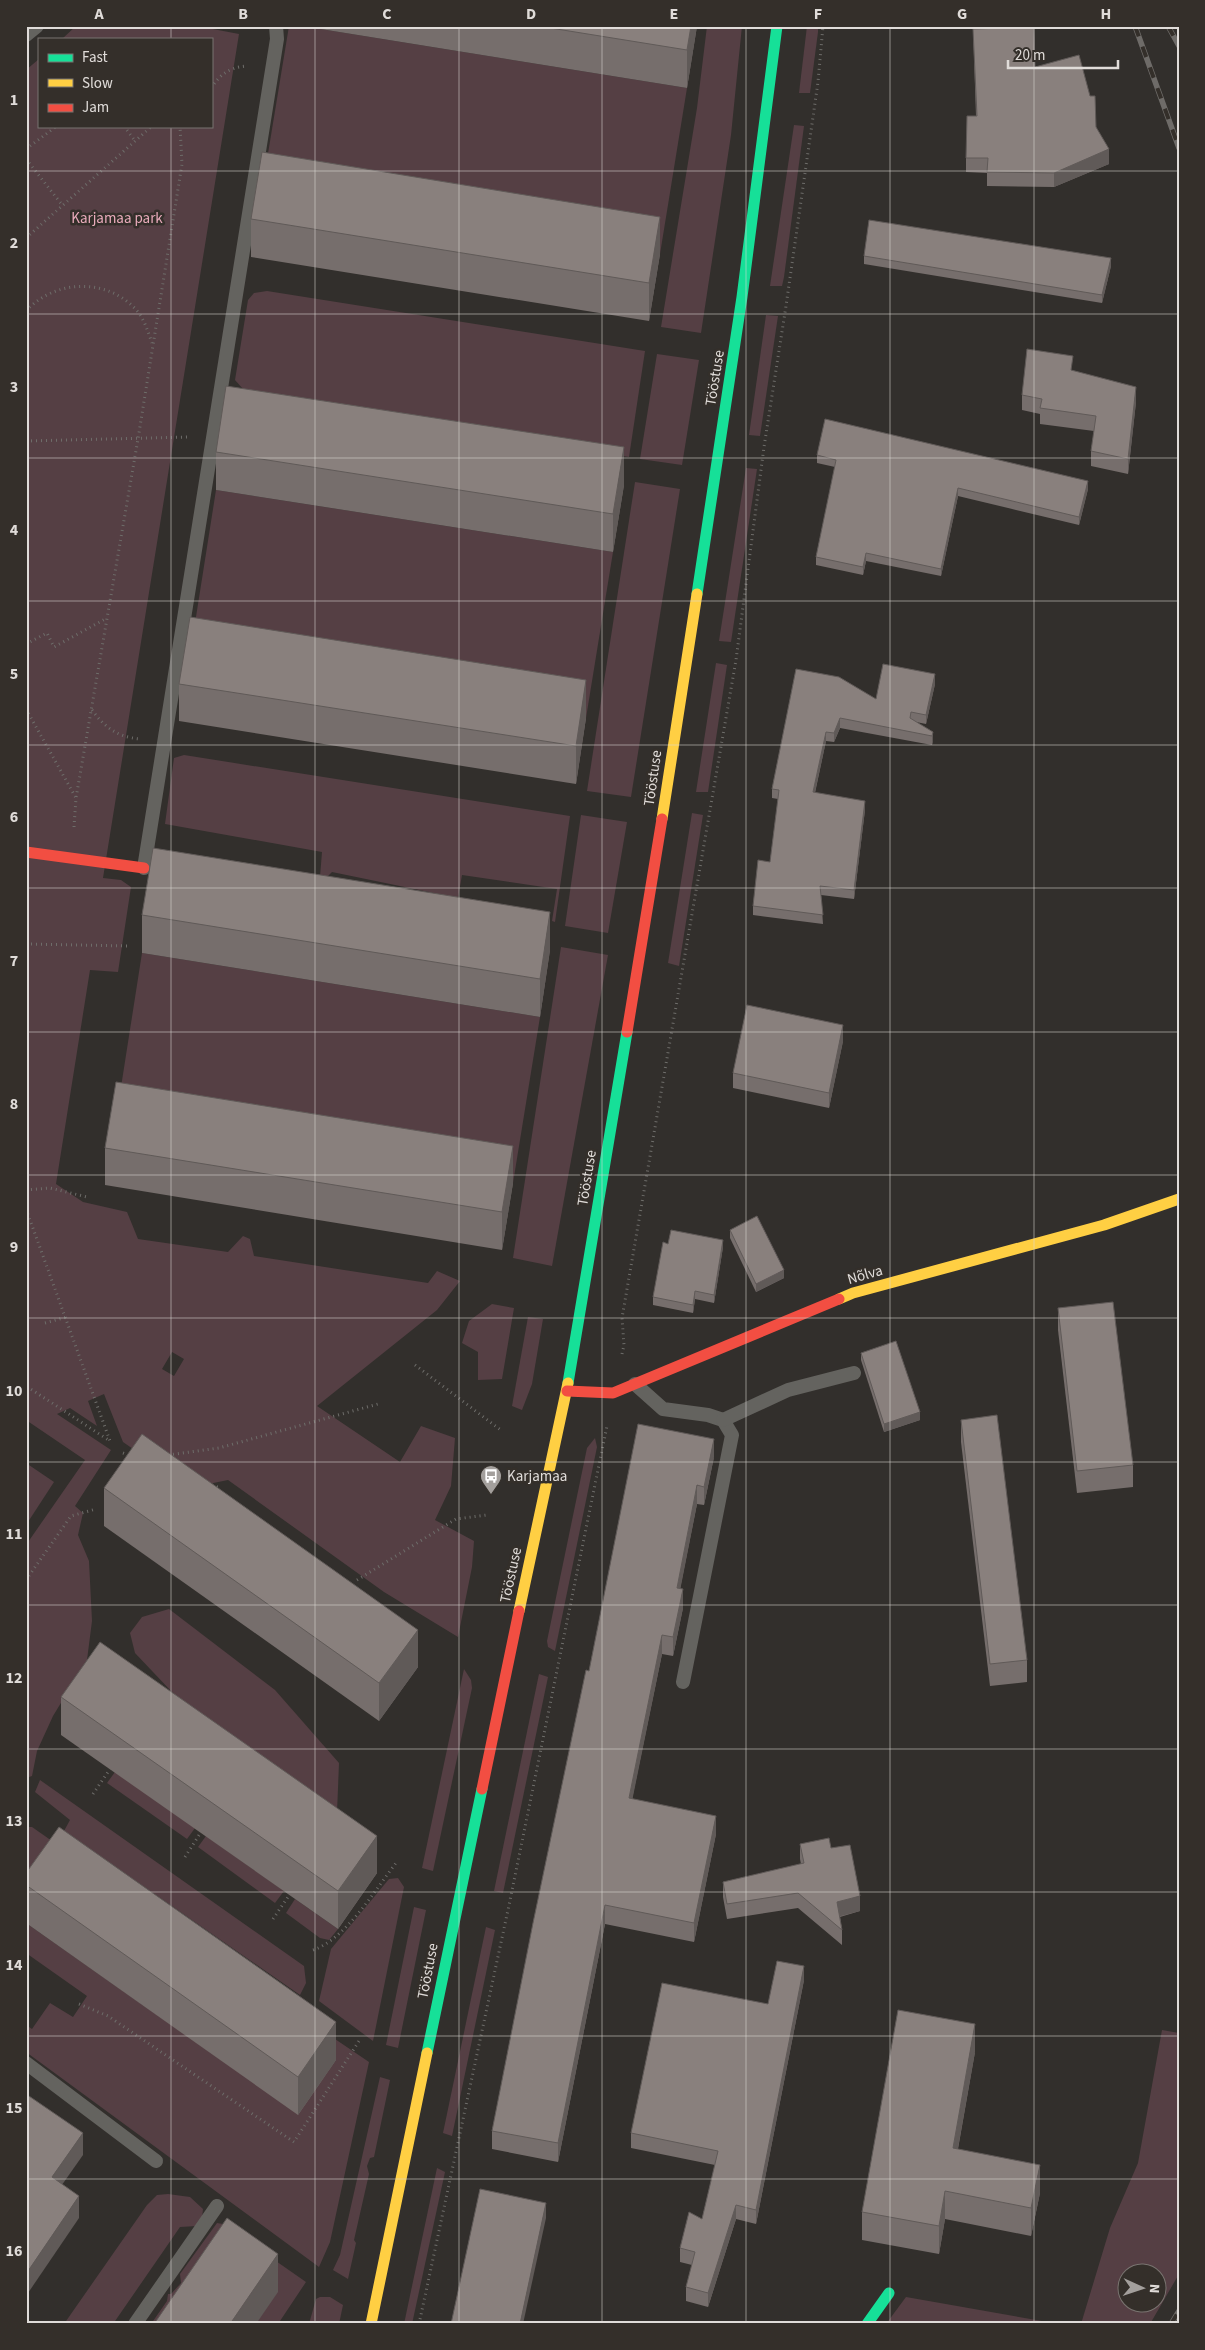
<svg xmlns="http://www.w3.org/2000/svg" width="1205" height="2350" font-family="'Source Sans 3',sans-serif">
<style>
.green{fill:#553f44;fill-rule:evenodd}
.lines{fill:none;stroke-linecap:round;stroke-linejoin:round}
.path{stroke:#6e6d6a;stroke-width:3;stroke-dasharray:1 4;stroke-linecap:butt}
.lane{stroke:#64635f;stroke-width:14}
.fast{stroke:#16e098;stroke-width:11}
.slow{stroke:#ffcf43;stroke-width:11}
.jam{stroke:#f24e42;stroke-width:11}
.rail-casing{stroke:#6e6b68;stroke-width:5.5}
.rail{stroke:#342f2a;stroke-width:4;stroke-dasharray:11;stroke-linecap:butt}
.wall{fill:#766e6c}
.shaded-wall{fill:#605a58}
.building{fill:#89807d;stroke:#605a58}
.grid{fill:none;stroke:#e0dcd9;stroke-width:1;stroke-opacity:0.55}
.labels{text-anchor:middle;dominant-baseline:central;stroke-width:5;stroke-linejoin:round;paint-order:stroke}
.park-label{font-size:15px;fill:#e9abbb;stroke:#342f2a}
.street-label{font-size:15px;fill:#e0dcd9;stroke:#342f2a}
.poi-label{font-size:15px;fill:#e0dcd9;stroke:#342f2a;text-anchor:start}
.neatline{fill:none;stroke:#e0dcd9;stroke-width:2}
.grid-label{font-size:16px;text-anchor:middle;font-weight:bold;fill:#e0dcd9}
</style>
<rect width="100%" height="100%" fill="#322f2c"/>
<g class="green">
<path d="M76,26H197L239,34L103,878L121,880L131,887L118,972L90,970L56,1184L83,1202L127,1212L138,1239L228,1252L243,1236L250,1239L254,1256L428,1283L437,1271L460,1281L437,1310L317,1406L400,1462L421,1426L455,1438L451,1486L435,1520L474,1541L472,1567L458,1637L384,1592L228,1480L189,1488L123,1442L104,1394L88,1401L97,1426L70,1408L57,1414L111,1450L75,1506L83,1513L78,1535L89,1561L92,1621L87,1660L53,1716L37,1751L32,1776L26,1778V1545L85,1460L26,1420V70L39,59V126H211V39H62ZM172,1352L184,1359L174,1376L162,1369Z"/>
<path d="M289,26H302L687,88L660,254L262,190Z"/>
<path d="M707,26H742L731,135L701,333L661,327L697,108Z"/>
<path d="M807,26H818V32L810,93H799Z"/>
<path d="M794,125L804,126L784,277L782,286H770Z"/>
<path d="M267,291L645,351L629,457L265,401L243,389L235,380L248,300L254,293Z"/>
<path d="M766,315L778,316L760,436L749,435Z"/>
<path d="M657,354L699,360L682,465L640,459Z"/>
<path d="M746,468L757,469L731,642L719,641Z"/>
<path d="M635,482L680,489L631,797L587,791Z"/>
<path d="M216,490L613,552L586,718L190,655Z"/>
<path d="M716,663L727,665L708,792H696Z"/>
<path d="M184,755L570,816L555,922L552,921L557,889L462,875L458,898L332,872L328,876L320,877L322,852L165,824L174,758Z"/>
<path d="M692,813L703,815L679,966L668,963Z"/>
<path d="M581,815L627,822L608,933L565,926Z"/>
<path d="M561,947L608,955L552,1266L513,1258Z"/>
<path d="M142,953L540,1017L513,1183L116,1119Z"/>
<path d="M492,1304L514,1308L502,1379L478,1380V1352L462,1343L469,1321Z"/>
<path d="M528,1317L543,1319L532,1384L522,1410L512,1406Z"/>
<path d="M595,1438L597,1447L555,1651L548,1647L547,1641L587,1448Z"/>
<path d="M26,1463L54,1482L26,1525Z"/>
<path d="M169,1609L275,1690L339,1763L337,1813L189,1710L135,1653L130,1633L142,1617Z"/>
<path d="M464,1669L471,1680L472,1688L433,1871L422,1868Z"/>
<path d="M539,1674L548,1677L503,1893L494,1891Z"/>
<path d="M115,1772L195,1828L187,1839L107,1783Z"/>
<path d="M40,1780L304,1966L306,1983L300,1995L64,1831L70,1820L35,1792Z"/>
<path d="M26,1827H32L112,1883L26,1911Z"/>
<path d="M206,1836L284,1891L275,1903L198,1847Z"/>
<path d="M398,1878L404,1887L373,2041L319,2001L331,1949L389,1879Z"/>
<path d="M295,1899L338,1929L329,1940L320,1938L286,1913Z"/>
<path d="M414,1907L426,1910L398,2048L386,2045Z"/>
<path d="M26,1923L298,2114L336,2060L304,2018L369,2062L330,2242L319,2267L26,2052V2025L32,2029L50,2003L73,2017L87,1996L26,1953Z"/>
<path d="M486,1927L495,1930L452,2136L443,2133Z"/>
<path d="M1162,2030L1179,2033V2274L1150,2324H1081L1110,2228L1138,2163ZM1128,2272H1158V2302H1128Z"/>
<path d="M380,2077L390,2080L374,2157L370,2158L367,2166L369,2174L354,2240L356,2243L348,2279L333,2270L340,2255Z"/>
<path d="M437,2168L445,2172L412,2324H404Z"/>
<path d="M168,2194L190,2197L203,2209L202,2218L197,2226L180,2227L113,2324H64L147,2205L157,2195Z"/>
<path d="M217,2223L223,2224L306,2282L278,2324H151L167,2301L168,2294H171L181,2283L180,2274Z"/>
<path d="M320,2297H330L343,2305L339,2324H309L316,2299Z"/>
<path d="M906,2297L1059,2324H886Z"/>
</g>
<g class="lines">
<g class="path">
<path d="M211,88C221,74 228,68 246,66"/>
<path d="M124,126L135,141"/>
<path d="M26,149L57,126"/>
<path d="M26,159L63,206"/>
<path d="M26,238L152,126"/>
<path d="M26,311C55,279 109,277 138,312C145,321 148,332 152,343"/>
<path d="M26,441L188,437"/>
<path d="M26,644L47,633L54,647L107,618"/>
<path d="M26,709L76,798"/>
<path d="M92,710C105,728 118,737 140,739"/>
<path d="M74,827L76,798L138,439L182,164L180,126"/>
<path d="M26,944L130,946"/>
<path d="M26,1190L50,1188L87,1197"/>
<path d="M26,1209L110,1441L26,1386"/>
<path d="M45,1323L67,1317"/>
<path d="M622,1354L624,1345L622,1318L736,660L764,447L786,306L818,82L823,26"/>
<path d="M415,1365L502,1431"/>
<path d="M123,1453L131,1456"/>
<path d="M168,1455L219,1448L378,1404"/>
<path d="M212,1485L220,1488"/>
<path d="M26,1580L71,1516L96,1509"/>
<path d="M357,1580L456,1519L487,1515"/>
<path d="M93,1794L110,1769"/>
<path d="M185,1857L201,1832"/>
<path d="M273,1919L290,1894"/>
<path d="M313,1950C346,1939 375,1890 396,1863"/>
<path d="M79,2004L108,2016L294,2142L359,2041"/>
<path d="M419,2324L508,1910L607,1426"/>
</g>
<g class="lane">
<path d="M26,35L37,26"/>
<path d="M144,868L277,39L276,26"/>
<path d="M635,1384L663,1409L708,1415L723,1420L732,1435L683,1682"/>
<path d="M723,1420L788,1390L854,1373"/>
<path d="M26,2063L156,2161"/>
<path d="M135,2324L217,2206"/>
</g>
<g class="fast">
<path d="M697,594L742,297L777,26"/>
<path d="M568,1383L627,1032"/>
<path d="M427,2053L482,1789"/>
<path d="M867,2324L889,2293"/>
</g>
<g class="slow">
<path d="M662,819L697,594"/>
<path d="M839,1299L853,1293L1104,1225L1179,1199"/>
<path d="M519,1611L568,1383"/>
<path d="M371,2324L427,2053"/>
</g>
<g class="jam">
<path d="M26,852L144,868"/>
<path d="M627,1032L662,819"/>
<path d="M567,1391L613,1393L839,1299"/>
<path d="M482,1789L519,1611"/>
</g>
<g class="rail-casing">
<g id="rail">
<path d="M1135,26L1179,148"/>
<path d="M1168,26L1179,46"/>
<path d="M1171,2324L1179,2311"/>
</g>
</g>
<use href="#rail" class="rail"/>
</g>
<g class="wall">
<path d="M200,26H215L214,29Z"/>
<path d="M302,26H697L687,88Z"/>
<path d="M973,29L1035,67L1096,127L1109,164L1054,187L987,186V173L966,172V158L976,116Z"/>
<path d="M251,219L660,254L649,321L251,257Z"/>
<path d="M864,256L1111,266L1102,303L864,264Z"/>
<path d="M1073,371L1136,402L1128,474L1091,466V451L1094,431L1040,424V414L1022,410V395Z"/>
<path d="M216,452L624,485L613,552L216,490Z"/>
<path d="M817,455L1088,489L1079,525L958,496L941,576L866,561L863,575L816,565V557L835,467L817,463Z"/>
<path d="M796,669L876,699L935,684L926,724L916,722L933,732V741L932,745L840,728L834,742L826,741L815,793L865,810L854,899L821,895L823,924L753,915V906L770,862L778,799L772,798V789Z"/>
<path d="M179,684L586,718L576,784L179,721Z"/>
<path d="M142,915L550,950L540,1017L142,953Z"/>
<path d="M843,1041L829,1108L733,1088V1073Z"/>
<path d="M105,1148L513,1183L502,1250L105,1185Z"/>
<path d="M730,1230L784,1278L756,1292L730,1238Z"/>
<path d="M668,1244L723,1247L714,1303L695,1299L693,1313L653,1305V1297Z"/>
<path d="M1058,1308L1133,1465V1487L1077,1493L1058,1330Z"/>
<path d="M861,1353L920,1420L884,1432L861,1360Z"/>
<path d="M961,1420L1027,1660V1682L990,1686L961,1442Z"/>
<path d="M714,1457L704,1505L697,1504L680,1589L683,1608L673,1656L662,1654L632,1799L716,1834L694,1942L605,1924L558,2162L492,2149V2131L589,1671Z"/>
<path d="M104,1488L418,1667L379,1721L104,1526Z"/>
<path d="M61,1697L377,1873L338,1929L61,1735Z"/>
<path d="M800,1844L831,1848L860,1911L840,1917L842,1930V1945L798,1908L727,1919L723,1897V1882L801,1864L800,1859Z"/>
<path d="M26,1873L336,2060L298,2115L26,1923Z"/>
<path d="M804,1980L756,2224L736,2219L708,2307L686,2301V2287L692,2265L680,2262V2248L702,2219L715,2165L631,2148V2133L768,2004Z"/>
<path d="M975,2052L958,2149L1040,2193L1031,2236L945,2219L939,2254L862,2240V2212Z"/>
</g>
<g class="shaded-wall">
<path d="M691,26H697L687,88V50Z"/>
<path d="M1109,149V164L1054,187V173Z"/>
<path d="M660,217V254L649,321V283Z"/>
<path d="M1111,258V266L1102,303V295Z"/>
<path d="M1136,387V402L1128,474V459Z"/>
<path d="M624,447V485L613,552V514Z"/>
<path d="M1088,481V489L1079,525V517Z"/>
<path d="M958,488V496L941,576V569Z"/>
<path d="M866,553V561L863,575V567Z"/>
<path d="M935,674V684L926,724V715Z"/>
<path d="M586,680V718L576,784V746Z"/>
<path d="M840,718V728L834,742V733Z"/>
<path d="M826,732V741L813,801V792Z"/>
<path d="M933,732V741L932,745V736Z"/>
<path d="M865,801V810L854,899V890Z"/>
<path d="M550,912V950L540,1017V979Z"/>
<path d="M843,1025V1041L829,1108V1093Z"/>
<path d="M513,1146V1183L502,1250V1212Z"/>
<path d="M723,1240V1247L714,1303V1295Z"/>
<path d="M784,1270V1278L756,1292V1284Z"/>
<path d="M695,1291V1299L693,1313V1305Z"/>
<path d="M920,1412V1420L884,1432V1424Z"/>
<path d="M714,1439V1457L704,1505V1487Z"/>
<path d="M697,1485V1504L677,1606V1588Z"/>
<path d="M683,1589V1608L673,1656V1637Z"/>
<path d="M418,1630V1667L379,1721V1683Z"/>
<path d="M662,1635V1654L629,1816V1798Z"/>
<path d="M716,1816V1834L694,1942V1923Z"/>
<path d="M377,1836V1873L338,1929V1891Z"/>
<path d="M860,1896V1911L837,1917V1902Z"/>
<path d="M605,1905V1924L558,2162V2143Z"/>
<path d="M804,1966V1980L756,2224V2210Z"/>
<path d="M336,2022V2060L298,2115V2077Z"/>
<path d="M975,2024V2052L953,2176V2148Z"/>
<path d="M83,2133V2155L52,2199V2177Z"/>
<path d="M1040,2165V2193L1031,2236V2208Z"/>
<path d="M945,2191V2219L939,2254V2226Z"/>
<path d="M79,2196V2218L26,2296V2274Z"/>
<path d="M546,2203V2218L523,2324H520Z"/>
<path d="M736,2205V2219L708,2307V2293Z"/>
<path d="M278,2254V2292L256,2324H230Z"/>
</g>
<g class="building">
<path d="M538,26H691L687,50Z"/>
<path d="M1034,27L1035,67L1079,55L1090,96H1095L1096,127L1109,149L1054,173L987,172L988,158H966L967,116H977L973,29Z"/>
<path d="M262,152L660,217L649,283L251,219Z"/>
<path d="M869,220L1111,258L1102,295L864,256Z"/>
<path d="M1027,349L1073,356L1071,370L1136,387L1128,459L1091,451L1096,416L1040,408L1042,399L1022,395Z"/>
<path d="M226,386L624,447L613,514L216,452Z"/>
<path d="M825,419L1088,481L1079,517L958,488L941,569L866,553L863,567L816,557L836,460L817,455Z"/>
<path d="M190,617L586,680L576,746L179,684Z"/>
<path d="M883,664L935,674L926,715L911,712L910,718L933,732L932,736L840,718L834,733L826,732L813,792L865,801L854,890L820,886L823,915L753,906L758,860L770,862L779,790L772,789L796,669L839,677L876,699Z"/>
<path d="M153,848L550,912L540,979L142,915Z"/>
<path d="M747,1005L843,1025L829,1093L733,1073Z"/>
<path d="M116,1082L513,1146L502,1212L105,1148Z"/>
<path d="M757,1216L784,1270L756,1284L730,1230Z"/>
<path d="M671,1230L723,1240L714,1295L695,1291L693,1305L653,1297L663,1242L668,1244Z"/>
<path d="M1113,1302L1133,1465L1077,1471L1058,1308Z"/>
<path d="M896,1341L920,1412L884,1424L861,1353Z"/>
<path d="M997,1415L1027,1660L990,1664L961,1420Z"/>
<path d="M638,1424L714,1439L704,1487L697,1485L677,1588L683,1589L673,1637L662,1635L629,1798L716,1816L694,1923L605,1905L558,2143L492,2131L533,1923L586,1670L589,1671Z"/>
<path d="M142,1434L418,1630L379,1683L104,1488Z"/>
<path d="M100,1642L377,1836L338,1891L61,1697Z"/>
<path d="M59,1827L336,2022L298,2077L26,1885V1873Z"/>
<path d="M829,1838L831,1848L850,1845L860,1896L837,1902L842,1930L798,1893L727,1904L723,1882L804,1863L800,1844Z"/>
<path d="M777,1961L804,1966L756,2210L736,2205L708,2293L686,2287L695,2252L680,2248L689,2212L702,2219L718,2151L631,2133L662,1983L768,2004Z"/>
<path d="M898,2010L975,2024L953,2148L1040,2165L1031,2208L945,2191L939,2226L862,2212Z"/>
<path d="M26,2094L83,2133L52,2177L79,2196L26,2274Z"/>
<path d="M480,2189L546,2203L520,2324H451Z"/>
<path d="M227,2218L278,2254L230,2324H154Z"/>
</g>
<path class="grid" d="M171,26V39M315,26V2324M459,26V2324M602,26V2324M746,26V2324M890,26V2324M1034,26V2324M171,126V2324M26,171H1179M26,314H1179M26,458H1179M26,601H1179M26,745H1179M26,888H1179M26,1032H1179M26,1175H1179M26,1318H1179M26,1462H1179M26,1605H1179M26,1749H1179M26,1892H1179M26,2036H1179M26,2179H1179"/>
<defs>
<g id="bus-pin" transform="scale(1.125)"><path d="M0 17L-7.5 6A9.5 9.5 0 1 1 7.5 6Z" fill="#a39f9c" stroke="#342f2a"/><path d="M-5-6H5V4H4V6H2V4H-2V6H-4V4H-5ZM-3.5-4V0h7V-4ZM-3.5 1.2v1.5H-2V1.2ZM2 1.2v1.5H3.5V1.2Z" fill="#fff"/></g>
</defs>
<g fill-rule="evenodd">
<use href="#bus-pin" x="491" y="1476"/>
</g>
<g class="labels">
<g class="park-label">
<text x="117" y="218">Karjamaa park</text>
</g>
<g class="street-label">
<text transform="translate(715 378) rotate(-81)">Tööstuse</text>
<text transform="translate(653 778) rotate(-82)">Tööstuse</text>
<text transform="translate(587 1178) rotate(-81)">Tööstuse</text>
<text transform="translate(865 1275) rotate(-16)">Nõlva</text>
<text transform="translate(511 1575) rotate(-78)">Tööstuse</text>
<text transform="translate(428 1971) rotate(-79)">Tööstuse</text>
</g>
<g class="poi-label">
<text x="507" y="1476">Karjamaa</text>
</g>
</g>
<rect width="1205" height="2350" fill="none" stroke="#342f2a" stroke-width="55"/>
<rect x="38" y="38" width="175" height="90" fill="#342f2a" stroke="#797470"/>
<rect x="48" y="54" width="25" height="8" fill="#16e098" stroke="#797470"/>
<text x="82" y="62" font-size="15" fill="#e0dcd9">Fast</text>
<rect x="48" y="79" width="25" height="8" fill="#ffcf43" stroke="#797470"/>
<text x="82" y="88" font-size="15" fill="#e0dcd9">Slow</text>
<rect x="48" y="104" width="25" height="8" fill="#f24e42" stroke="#797470"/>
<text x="82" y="112" font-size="15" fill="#e0dcd9">Jam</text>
<g transform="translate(1142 2288) rotate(93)"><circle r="24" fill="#342f2a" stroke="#797470"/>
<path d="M0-4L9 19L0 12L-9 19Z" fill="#a39f9c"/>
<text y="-8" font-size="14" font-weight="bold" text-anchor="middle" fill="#e0dcd9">N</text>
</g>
<path d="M1008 60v8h110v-8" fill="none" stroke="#e0dcd9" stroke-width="2.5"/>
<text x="1015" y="60" font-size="15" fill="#e0dcd9" stroke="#342f2a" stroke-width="4" paint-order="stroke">20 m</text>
<rect x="28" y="28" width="1150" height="2294" class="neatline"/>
<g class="grid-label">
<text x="99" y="19">A</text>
<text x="243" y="19">B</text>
<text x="387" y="19">C</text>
<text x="531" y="19">D</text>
<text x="674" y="19">E</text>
<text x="818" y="19">F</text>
<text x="962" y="19">G</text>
<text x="1106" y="19">H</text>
<text x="14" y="105">1</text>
<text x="14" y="248">2</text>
<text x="14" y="392">3</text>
<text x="14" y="535">4</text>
<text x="14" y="679">5</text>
<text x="14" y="822">6</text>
<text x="14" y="966">7</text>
<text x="14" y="1109">8</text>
<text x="14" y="1252">9</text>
<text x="14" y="1396">10</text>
<text x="14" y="1539">11</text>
<text x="14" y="1683">12</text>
<text x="14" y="1826">13</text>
<text x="14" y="1970">14</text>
<text x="14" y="2113">15</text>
<text x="14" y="2256">16</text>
</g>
</svg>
